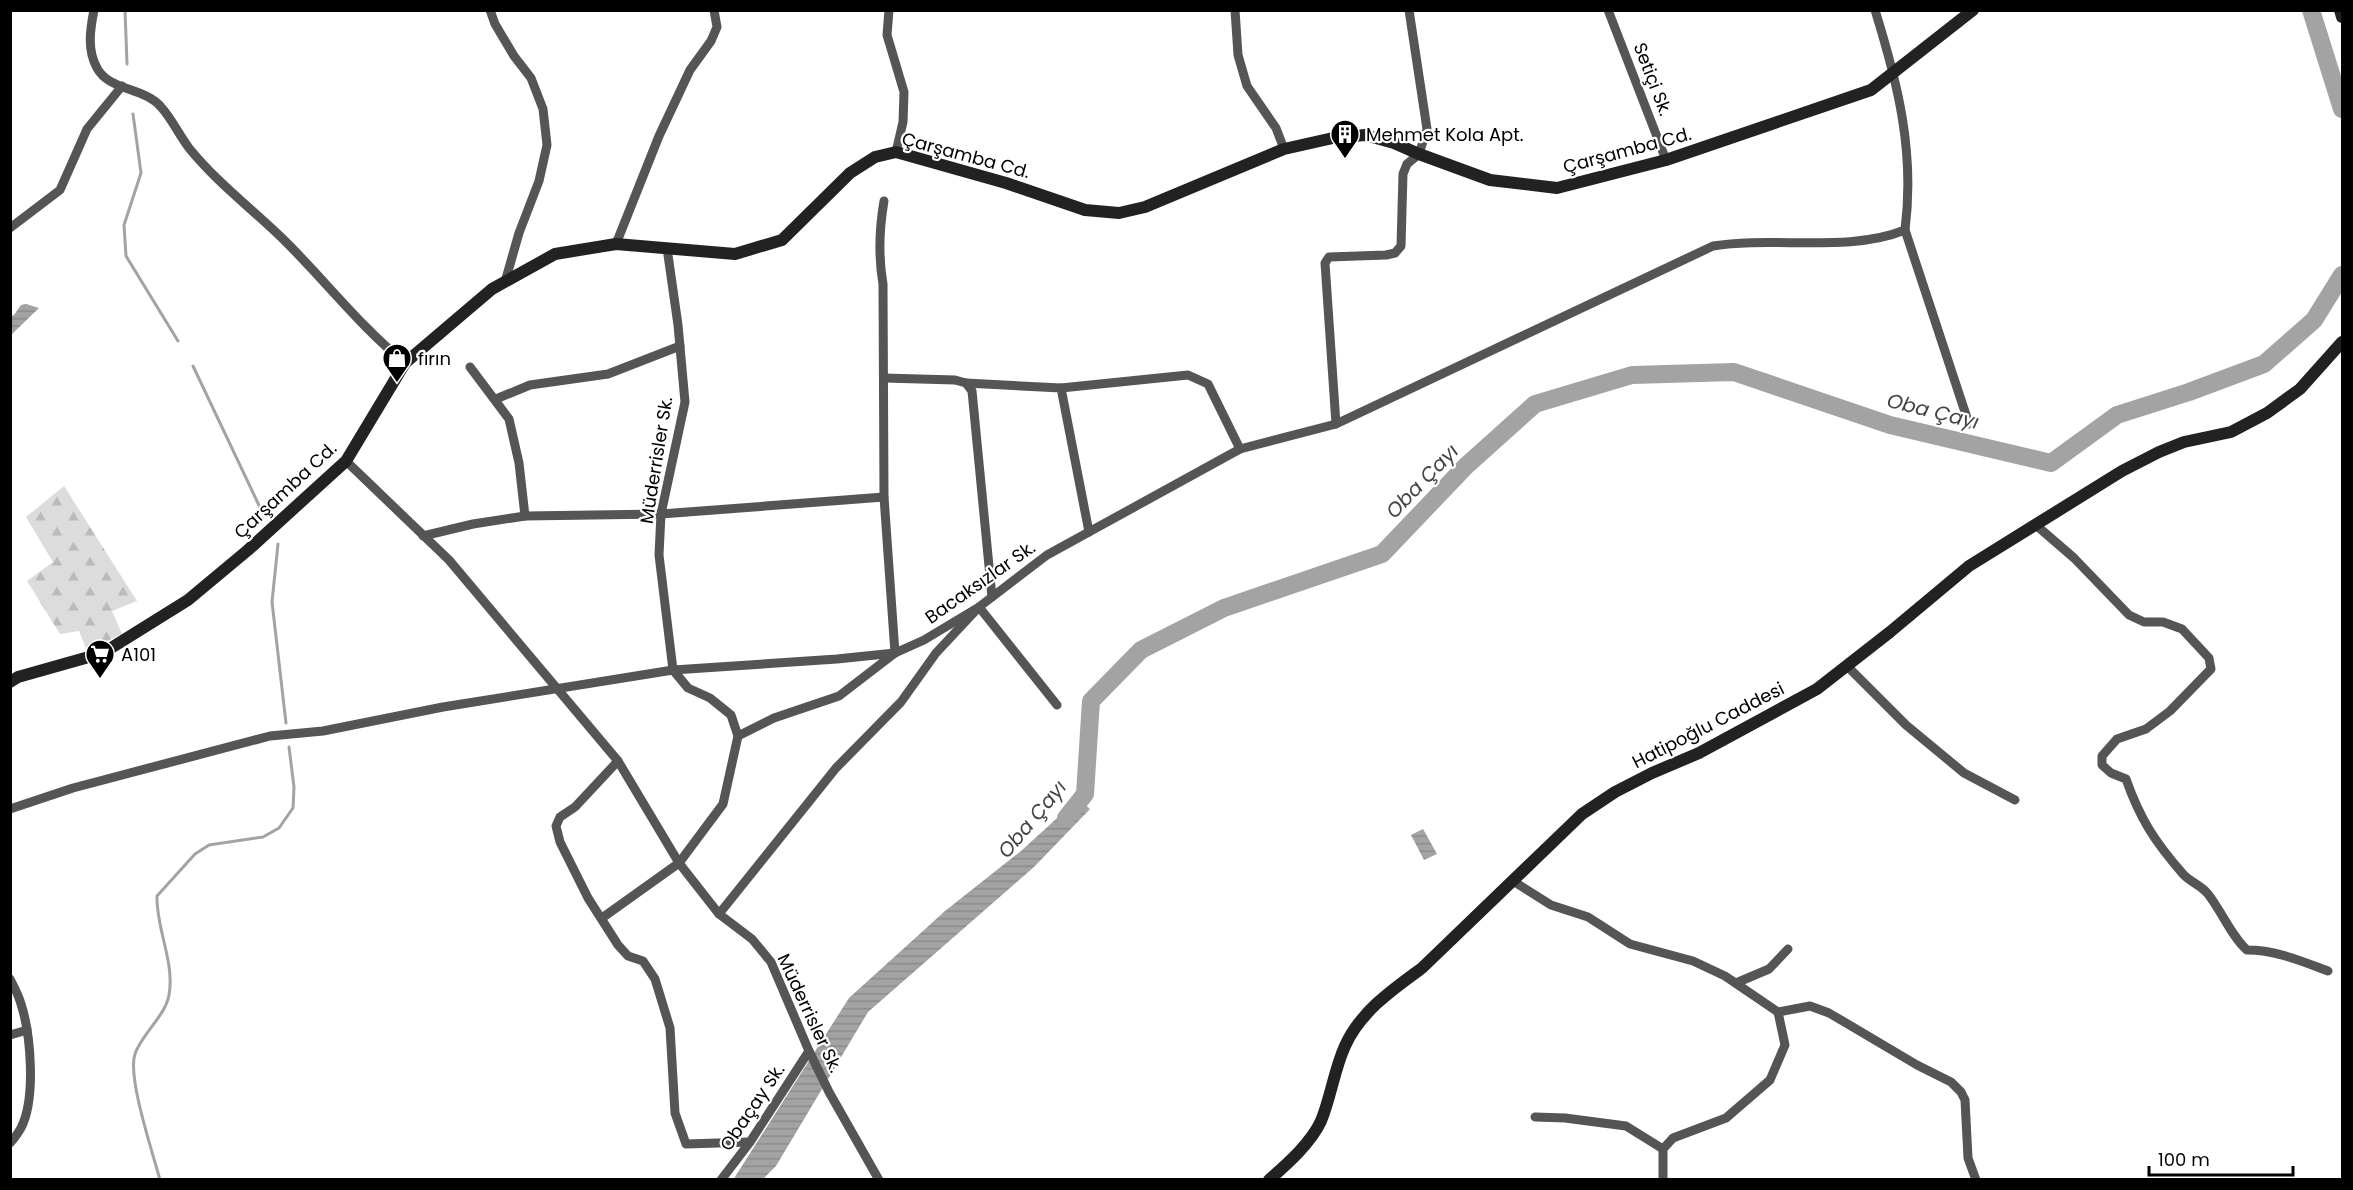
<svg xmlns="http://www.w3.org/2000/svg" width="2353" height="1190" font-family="Poppins,sans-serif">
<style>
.forest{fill:url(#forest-firs)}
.water{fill:url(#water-rules)}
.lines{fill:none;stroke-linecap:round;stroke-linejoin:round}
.stream{stroke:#a3a3a3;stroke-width:3}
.river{stroke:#a3a3a3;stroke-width:18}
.street{stroke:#555;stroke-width:9}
.secondary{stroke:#222;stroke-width:12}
.labels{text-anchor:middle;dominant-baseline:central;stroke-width:4.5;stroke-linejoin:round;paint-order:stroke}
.street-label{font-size:18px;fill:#000;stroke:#fff}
.poi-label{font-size:18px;fill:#000;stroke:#fff;text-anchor:start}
.water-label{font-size:20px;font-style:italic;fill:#444;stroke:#fff}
</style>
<defs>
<pattern id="forest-firs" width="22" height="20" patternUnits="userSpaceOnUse" patternTransform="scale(1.5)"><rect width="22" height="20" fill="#dcdcdc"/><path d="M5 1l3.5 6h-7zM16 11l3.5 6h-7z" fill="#bbb"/></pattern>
<pattern id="water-rules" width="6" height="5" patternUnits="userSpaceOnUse" patternTransform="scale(1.5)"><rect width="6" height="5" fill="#a3a3a3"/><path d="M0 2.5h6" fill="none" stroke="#8b8b8b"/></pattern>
</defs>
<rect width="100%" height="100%" fill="#fff"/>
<path class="forest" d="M64,486L137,601L112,611L122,634L87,651L79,631L60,634L27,581L53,562L26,517Z"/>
<g class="water">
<path d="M26,304L39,308L11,335V316L14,315L21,305Z"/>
<path d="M1078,799L1090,809L1034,867L868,1012L776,1166L763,1179L733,1180L849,998L945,911L1021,851Z"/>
<path d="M1423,829L1437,854L1424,860L1411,835Z"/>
</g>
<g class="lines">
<g class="stream">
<path d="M125,10L127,64"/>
<path d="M133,114L141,173L124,225L126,256L178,341"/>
<path d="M193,366L264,516"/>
<path d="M278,544L272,602L286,723"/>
<path d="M160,1180C153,1153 127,1077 135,1054C141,1035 166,1015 169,995C175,962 156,929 157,896L195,854L209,845L263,837L279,828L293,808L294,787L289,747"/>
</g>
<g class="river">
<path d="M2311,10L2342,109"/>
<path d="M1066,818L1085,794L1091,701L1141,650L1224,608L1382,554L1466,466L1535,404L1632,375L1734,372L1890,425L2051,463L2117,415L2189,392L2264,364L2314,320L2342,275"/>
</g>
<g class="street">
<path d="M94,10C90,30 87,50 97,68C109,91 144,87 161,107C172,119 179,135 189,148C218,184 255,211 287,243C327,283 361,327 405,363"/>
<path d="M490,10L495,24L514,56L531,78L543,109L547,145L539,181L519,233L505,282"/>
<path d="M889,10L887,35L904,92L903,122L896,152"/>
<path d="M1235,10L1238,55L1247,86L1276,128L1284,149"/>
<path d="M1608,10L1666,160"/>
<path d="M10,228L60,190L87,129L122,86"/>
<path d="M1905,230L1969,424"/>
<path d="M616,244L659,136L690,70L711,41L717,27L714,10"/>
<path d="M667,248L678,325L685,402L661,514L659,555L673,670L688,688L710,698L731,715L738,736L723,804L679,863L719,914L752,939L771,962L809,1051L829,1092L879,1180"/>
<path d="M470,367L509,419L519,463L525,516"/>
<path d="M884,378L955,380L966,383L972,391L992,597"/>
<path d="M966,383L1061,388L1089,532"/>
<path d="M1061,388L1188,375L1208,384L1240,449"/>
<path d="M496,399L530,385L608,374L680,346"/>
<path d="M1336,424L1325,263L1329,257L1386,255L1395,253L1401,246L1403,174L1407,164L1419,154L1427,129L1409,10"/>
<path d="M346,461L449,560L618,761L679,863L602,918"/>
<path d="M2037,526L2074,558L2129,615L2144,622H2163L2182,629L2209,658L2211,669L2170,711L2146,729L2117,739L2102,756V765L2111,773L2126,779C2140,819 2155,842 2183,874C2190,882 2201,885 2208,894C2222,912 2232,937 2247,950C2276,950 2301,961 2328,971"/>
<path d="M423,536L473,524L525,516L661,514L884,497"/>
<path d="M1847,666L1906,725L1964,773L2015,800"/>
<path d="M738,736L774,718L839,696L895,653L924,640L979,607L1047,555L1240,449L1336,424L1713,246C1774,236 1848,253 1905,230C1915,152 1898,84 1875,10"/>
<path d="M618,761L575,807L560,817L556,826L560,842L588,898L618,945L628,956L643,961L655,979L670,1028L675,1113L686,1144L750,1142"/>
<path d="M10,809L73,788L270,736L323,731L443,707L673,670L837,659L895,653L884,497L883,284C878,255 879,230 884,201"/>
<path d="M1513,881L1551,905L1588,917L1630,944L1693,961L1725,976L1778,1012L1810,1006L1829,1013L1917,1065L1951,1082L1961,1092L1965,1100L1968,1158L1976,1180"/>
<path d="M719,914L836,768L901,702L936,653L979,607L1057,705"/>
<path d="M10,979C14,987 19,996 21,1004C31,1035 36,1099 21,1128C18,1133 14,1139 10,1143"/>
<path d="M1736,983L1769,969L1788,949"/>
<path d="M10,1035L27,1030"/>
<path d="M1535,1117L1565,1118L1626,1126L1663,1149"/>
<path d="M721,1180L750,1142L809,1051"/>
<path d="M1663,1180V1149L1673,1138L1726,1118L1770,1080L1785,1045L1778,1012"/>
</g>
<g class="secondary">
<path d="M2340,10L2342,17"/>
<path d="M10,682L18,677L103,653L188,600L248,550L346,461L405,363L492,289L555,254L616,244L735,254L782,240L850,173L875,157L896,152L1006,183L1085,210L1119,213L1145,207L1284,149L1333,138L1365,135L1394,143L1419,154L1490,180L1557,188L1666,160L1871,90L1973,10"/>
<path d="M1269,1180C1287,1164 1311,1143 1321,1121C1331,1097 1334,1070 1345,1046C1360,1012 1393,989 1422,968L1582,814L1615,792L1652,773L1699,753L1817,689L1890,632L1969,566L2122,471L2159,452L2184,442L2231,432L2267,413L2300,389L2342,342"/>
</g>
</g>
<defs>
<g id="building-pin" transform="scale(1.5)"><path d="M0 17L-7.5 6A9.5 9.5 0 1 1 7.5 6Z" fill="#000" stroke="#fff"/><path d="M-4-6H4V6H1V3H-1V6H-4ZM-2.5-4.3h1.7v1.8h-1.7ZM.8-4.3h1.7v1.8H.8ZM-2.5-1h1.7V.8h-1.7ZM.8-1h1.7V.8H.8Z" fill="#fff"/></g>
<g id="shop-pin" transform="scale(1.5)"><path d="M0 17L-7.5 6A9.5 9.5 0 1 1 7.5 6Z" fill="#000" stroke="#fff"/><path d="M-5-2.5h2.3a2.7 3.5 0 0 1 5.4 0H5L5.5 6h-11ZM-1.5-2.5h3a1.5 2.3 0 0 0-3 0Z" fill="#fff"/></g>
<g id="supermarket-pin" transform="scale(1.5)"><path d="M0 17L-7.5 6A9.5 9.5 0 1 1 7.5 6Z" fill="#000" stroke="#fff"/><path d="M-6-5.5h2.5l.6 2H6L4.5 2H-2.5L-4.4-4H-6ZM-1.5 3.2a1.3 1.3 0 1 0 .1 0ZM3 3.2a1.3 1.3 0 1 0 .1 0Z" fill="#fff"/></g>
</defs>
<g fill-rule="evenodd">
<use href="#building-pin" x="1345" y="134"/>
<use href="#shop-pin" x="397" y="358"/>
<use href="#supermarket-pin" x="100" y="654"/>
</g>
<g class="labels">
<g class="street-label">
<text transform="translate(1653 79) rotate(69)">Setiçi Sk.</text>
<text transform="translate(1627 150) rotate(-15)">Çarşamba Cd.</text>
<text transform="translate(966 155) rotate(15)">Çarşamba Cd.</text>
<text transform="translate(656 460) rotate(-81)">Müderrisler Sk.</text>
<text transform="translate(285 490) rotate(-43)">Çarşamba Cd.</text>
<text transform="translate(980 582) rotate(-35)">Bacaksızlar Sk.</text>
<text transform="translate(1708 725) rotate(-27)">Hatipoğlu Caddesi</text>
<text transform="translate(810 1013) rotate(65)">Müderrisler Sk.</text>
<text transform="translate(752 1107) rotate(-56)">Obaçay Sk.</text>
</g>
<g class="poi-label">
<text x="1366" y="134">Mehmet Kola Apt.</text>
<text x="418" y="358">fırın</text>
<text x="121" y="654">A101</text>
</g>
<g class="water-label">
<text transform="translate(1933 411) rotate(14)">Oba Çayı</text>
<text transform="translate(1422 481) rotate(-46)">Oba Çayı</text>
<text transform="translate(1032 819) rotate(-50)">Oba Çayı</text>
</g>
</g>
<rect width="2353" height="1190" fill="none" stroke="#000000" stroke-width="24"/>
<path d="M2149 1166v9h144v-9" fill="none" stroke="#000000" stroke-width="3"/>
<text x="2158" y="1166" font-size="18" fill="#000000" stroke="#ffffff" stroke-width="4.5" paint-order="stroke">100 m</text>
</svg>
